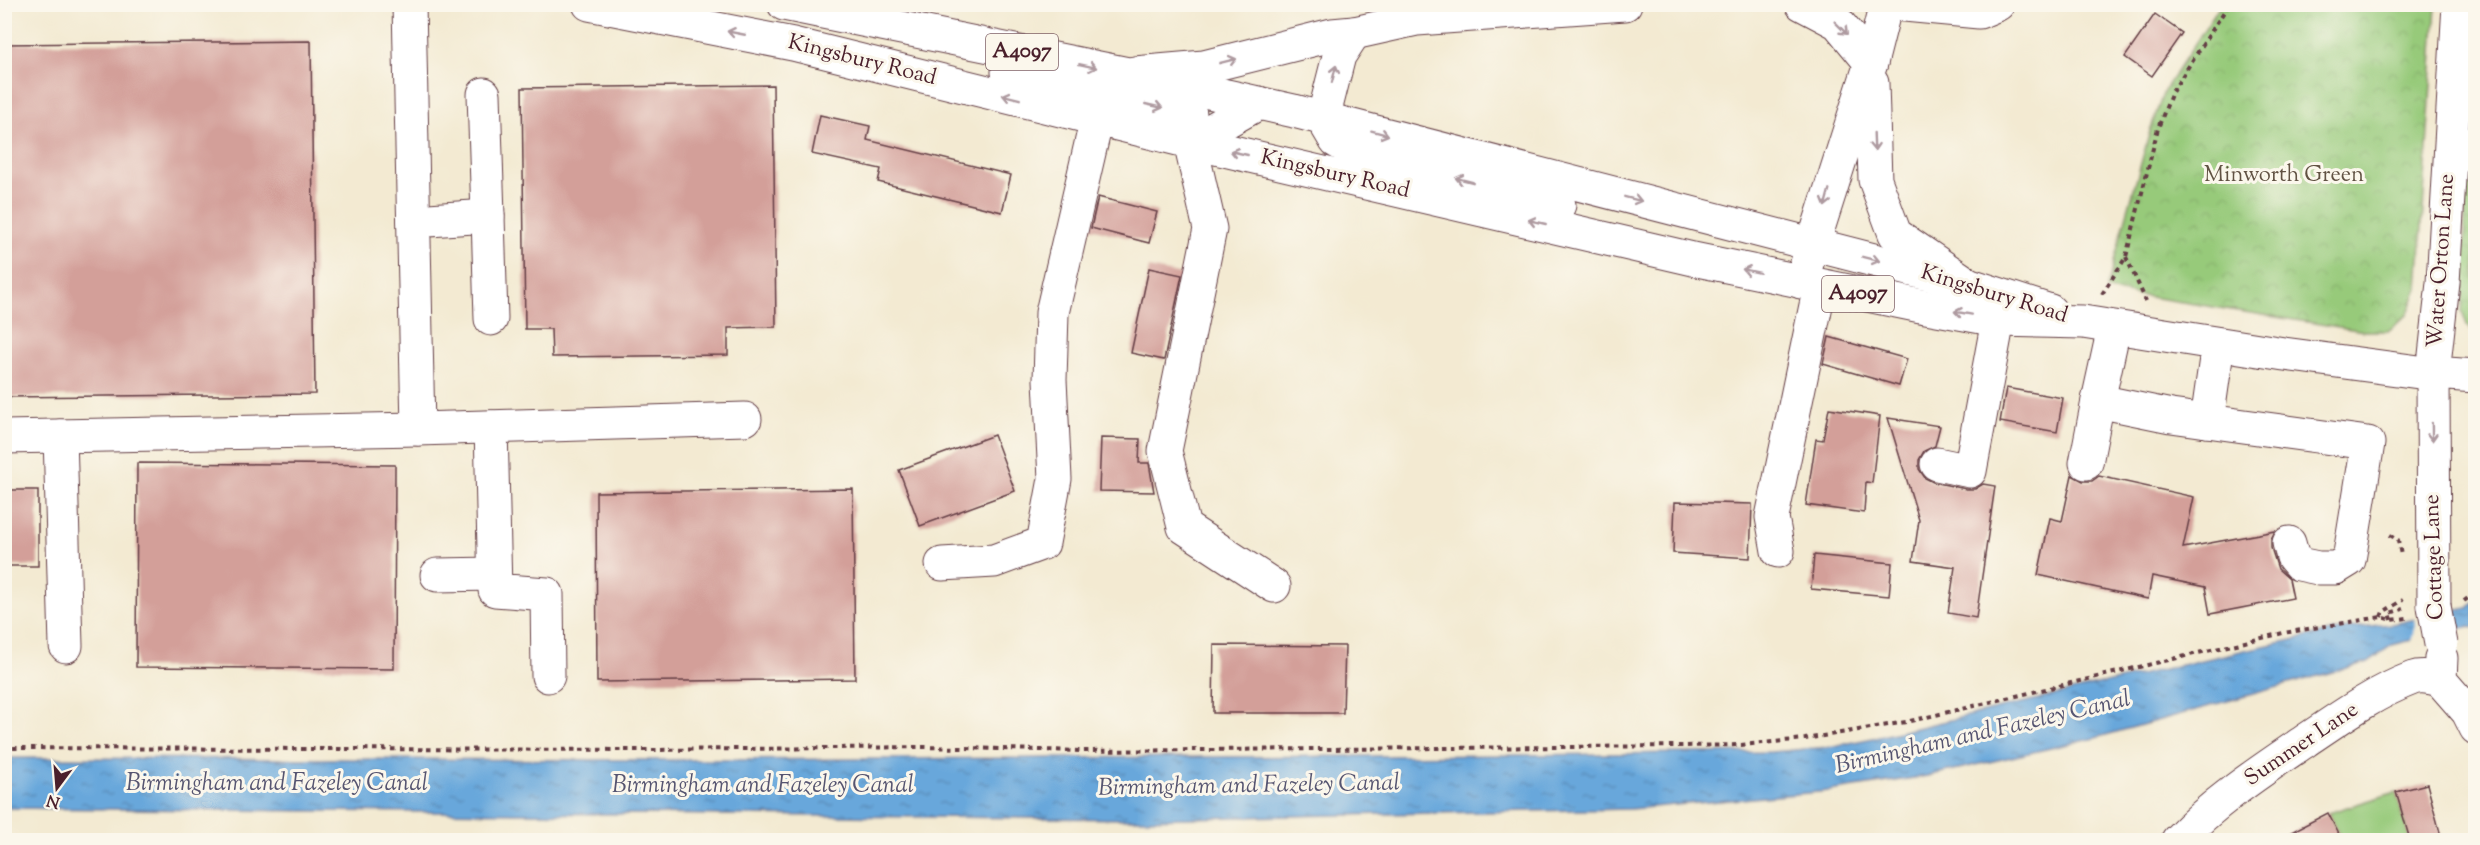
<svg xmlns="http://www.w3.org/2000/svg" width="2480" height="845" font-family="'Sorts Mill Goudy',serif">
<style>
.park{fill:url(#park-crowns);stroke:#707452;stroke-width:1.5}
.garden{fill:#97ca7a;stroke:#707452;stroke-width:1.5}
.water{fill:url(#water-ripples);stroke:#596383;stroke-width:1.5}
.pier{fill:#f3ead2}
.building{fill:#d39f99}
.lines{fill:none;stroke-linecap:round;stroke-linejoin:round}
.minor-casing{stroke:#633d44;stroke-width:35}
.major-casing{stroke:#633d44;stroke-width:35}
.path{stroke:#633d44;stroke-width:4;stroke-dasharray:4.5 4.5;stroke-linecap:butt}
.minor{stroke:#fff;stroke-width:33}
.major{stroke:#fff;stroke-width:33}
.minor-bridge-casing{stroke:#633d44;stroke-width:35;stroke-linecap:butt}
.minor-bridge{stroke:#fff;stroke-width:33}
.oneway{stroke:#ae9aa0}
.labels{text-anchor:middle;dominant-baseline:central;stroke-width:6;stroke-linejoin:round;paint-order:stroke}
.shield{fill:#fbf7ec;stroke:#7f6065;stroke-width:1.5}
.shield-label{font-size:21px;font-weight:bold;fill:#4a1f2b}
.street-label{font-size:22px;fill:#4a1f2b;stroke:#fbf7ec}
.park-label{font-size:22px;fill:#615243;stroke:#fbf7ec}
.water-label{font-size:24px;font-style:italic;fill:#565571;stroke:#fbf7ec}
</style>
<defs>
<pattern id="park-crowns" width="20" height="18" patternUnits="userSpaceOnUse" patternTransform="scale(1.5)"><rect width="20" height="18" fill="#97ca7a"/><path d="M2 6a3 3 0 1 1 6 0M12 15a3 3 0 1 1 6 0" fill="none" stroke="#84ad6a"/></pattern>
<pattern id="water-ripples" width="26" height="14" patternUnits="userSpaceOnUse" patternTransform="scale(1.5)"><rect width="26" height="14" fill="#68a7db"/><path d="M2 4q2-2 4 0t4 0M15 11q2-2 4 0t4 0" fill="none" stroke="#5887b2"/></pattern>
</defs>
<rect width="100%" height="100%" fill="#fbf7ec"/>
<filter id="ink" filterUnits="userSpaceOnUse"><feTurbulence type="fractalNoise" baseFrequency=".0167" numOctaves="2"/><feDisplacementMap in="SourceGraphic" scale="12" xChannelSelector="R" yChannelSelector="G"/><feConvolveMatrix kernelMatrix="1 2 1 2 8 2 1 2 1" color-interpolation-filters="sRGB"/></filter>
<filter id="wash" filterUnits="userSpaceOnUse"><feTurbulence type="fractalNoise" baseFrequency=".008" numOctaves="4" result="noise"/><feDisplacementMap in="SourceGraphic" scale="24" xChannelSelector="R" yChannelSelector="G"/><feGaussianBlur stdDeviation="1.35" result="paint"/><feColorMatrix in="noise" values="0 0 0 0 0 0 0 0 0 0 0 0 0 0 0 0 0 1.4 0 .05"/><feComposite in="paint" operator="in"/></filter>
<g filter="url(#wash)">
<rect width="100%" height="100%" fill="#f3ead2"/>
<g class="park">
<path d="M2220,5H2436L2418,289L2407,315L2388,331H2364L2106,290L2150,131L2164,91Z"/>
<path d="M2475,70V333L2467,325L2462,311L2467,168V74Z"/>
</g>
<path class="garden" d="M2396,792L2410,840H2342L2328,813Z"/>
<path class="water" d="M2475,601V627L2468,626L2392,645L2368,662L2095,738L1927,776L1829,791L1630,809L1140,819L5,808V758L708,760L1524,755L1771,752L1829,747L1878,737L2245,650L2348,628L2392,624L2468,608Z"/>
<path class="pier" d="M2453,608L2457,632L2410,644L2416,626L2415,617Z"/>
<g id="blocks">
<g class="building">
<path d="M2155,14L2182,33L2152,76L2125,57Z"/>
<path d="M311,41L315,394L4,397V44Z"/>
<path d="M773,85L776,327L728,328V355L552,357L551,329H525L522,88Z"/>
<path d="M820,115L870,126L867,140L1011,175L1002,212L878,182L881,169L812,154Z"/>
<path d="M1098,197L1157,212L1149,243L1091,228Z"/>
<path d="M1149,268L1182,275L1164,360L1131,353Z"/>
<path d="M1829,337L1907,359L1899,386L1823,364Z"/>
<path d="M2006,388L2063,398L2057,432L2000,422Z"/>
<path d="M1829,408L1880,416L1872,483L1866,482L1864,513L1806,505L1816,439L1823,440Z"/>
<path d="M1888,418L1940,426L1935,446L1924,451L1919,460V469L1925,478L1933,482L1966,489H1975L1983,484L1995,486L1976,618L1948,613L1955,567L1913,561L1919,520Z"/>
<path d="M994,435L1015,491L920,526L899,470Z"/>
<path d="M1101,438L1140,439L1139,463H1149L1154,492L1099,491Z"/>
<path d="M137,463L395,465L394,669L136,667Z"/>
<path d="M2072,475L2083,481H2092L2099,476L2194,497L2183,548L2275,531L2271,539V548L2278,569L2289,579L2293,598L2210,614L2205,587L2152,576L2148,599L2038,575L2050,518L2062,521Z"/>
<path d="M853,489L855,679L597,682L596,492Z"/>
<rect x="4" y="490" width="34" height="76"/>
<path d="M1675,502L1752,504L1750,558L1673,553Z"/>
<path d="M1814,555L1892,563L1889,596L1811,589Z"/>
<path d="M1214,645L1345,646L1343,713H1213Z"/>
<path d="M2427,784L2442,840H2410L2396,792Z"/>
<path d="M2328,813L2342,840H2276Z"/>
</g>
</g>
</g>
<g filter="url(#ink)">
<use href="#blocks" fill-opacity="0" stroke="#633d44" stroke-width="1.5"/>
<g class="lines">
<g class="minor-casing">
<g id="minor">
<path d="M409,4L418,429"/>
<path d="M1802,4L1838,23L1871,63"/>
<path d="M1894,4L1979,12L1998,4"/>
<path d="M1135,73L1204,67L1332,35L1354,33L1417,19L1625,4"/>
<path d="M1872,83L1875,180L1895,234L1965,282"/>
<path d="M484,94L488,216"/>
<path d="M1323,119L1339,56L1354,33"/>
<path d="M1190,142L1210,229L1165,451L1184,527L1274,586"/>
<path d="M414,221L488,216L491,319"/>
<path d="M1801,282L1871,63L1886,4"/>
<path d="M2098,401L2114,328"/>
<path d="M2207,421L2218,344"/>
<path d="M491,427L495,590L547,594L548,676"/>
<path d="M60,436L66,646"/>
<path d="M4,437L418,429L745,419"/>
<path d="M2086,463L2098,401L2171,416L2368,443L2349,560L2336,568H2318L2299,564L2293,557L2289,543"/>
<path d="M1937,464L1970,471L1998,320"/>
<path d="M1778,551L1772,517L1820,286"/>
<path d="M942,564L994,561L1043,543L1055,479L1050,380L1052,313L1097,118"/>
<path d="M437,575L494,574"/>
<path d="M2434,606L2433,373L2443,283L2459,4"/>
<path d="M2441,658L2440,680L2468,712L2476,728"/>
<path d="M2178,840C2215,801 2261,771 2305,741C2339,718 2374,693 2413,678C2422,675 2430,677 2440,680"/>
</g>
</g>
<g class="major-casing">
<g id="major">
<path d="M589,4L793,44L1190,142L1693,259L1926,307L1998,320L2083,322L2284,354L2419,372L2476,376"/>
<path d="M784,4L1128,74L1294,111L1967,284L2050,311"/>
<path d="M1008,72L1190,114V142"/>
<path d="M1323,119L1336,141L1357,153L1559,205"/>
<path d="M1190,142L1259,103"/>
</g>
</g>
<g class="path">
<path d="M2126,257L2146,301"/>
<path d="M2102,294L2126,257L2158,128L2172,92L2229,4"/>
<path d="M2390,535L2398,540L2401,555"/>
<path d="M2464,601L2476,592"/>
<path d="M2381,617L2383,612L2403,600"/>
<path d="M2392,620L2390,613L2403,609"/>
<path d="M4,748L650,750L922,747L1082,751L1683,746L1741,745L1805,739L1906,722L2283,633L2381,617L2392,620L2407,618"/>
</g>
<use href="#minor" class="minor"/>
<use href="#major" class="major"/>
<g class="minor-bridge-casing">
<path id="minor-bridge" d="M2434,606L2441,644"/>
</g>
<use href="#minor-bridge" class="minor-bridge"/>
</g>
<defs><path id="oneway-shaft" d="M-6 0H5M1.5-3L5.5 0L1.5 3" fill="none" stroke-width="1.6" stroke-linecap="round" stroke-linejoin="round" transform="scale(1.5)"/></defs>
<g class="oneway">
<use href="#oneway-shaft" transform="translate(1841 28) rotate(45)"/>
<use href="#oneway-shaft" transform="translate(736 33) rotate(-169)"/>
<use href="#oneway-shaft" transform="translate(1228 61) rotate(-14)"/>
<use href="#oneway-shaft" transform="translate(1088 66) rotate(12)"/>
<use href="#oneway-shaft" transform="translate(1334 74) rotate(-76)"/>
<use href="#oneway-shaft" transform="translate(1011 97) rotate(-166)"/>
<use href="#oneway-shaft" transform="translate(1154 106) rotate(13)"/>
<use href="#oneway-shaft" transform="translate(1380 133) rotate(15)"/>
<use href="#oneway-shaft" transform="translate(1874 142) rotate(88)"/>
<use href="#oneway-shaft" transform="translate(1239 153) rotate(-167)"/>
<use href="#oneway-shaft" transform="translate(1464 180) rotate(-166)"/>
<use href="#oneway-shaft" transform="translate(1827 198) rotate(105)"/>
<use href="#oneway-shaft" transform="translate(1633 199) rotate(14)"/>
<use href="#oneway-shaft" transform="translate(1537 222) rotate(-167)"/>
<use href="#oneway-shaft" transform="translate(1871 259) rotate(14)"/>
<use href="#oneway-shaft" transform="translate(1751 271) rotate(-168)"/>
<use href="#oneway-shaft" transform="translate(1963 313) rotate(-170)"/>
<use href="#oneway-shaft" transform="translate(2432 432) rotate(89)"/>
</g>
</g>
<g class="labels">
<g class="shield">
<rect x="986" y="34" width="72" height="36" rx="4.5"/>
<rect x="1822" y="276" width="72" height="36" rx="4.5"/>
</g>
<g class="shield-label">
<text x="1022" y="52">A4097</text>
<text x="1858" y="294">A4097</text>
</g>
<g class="street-label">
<text transform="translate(862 61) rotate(14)">Kingsbury Road</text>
<text transform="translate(1335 175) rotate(13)">Kingsbury Road</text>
<text transform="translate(2442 261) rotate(-86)">Water Orton Lane</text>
<text transform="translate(1994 295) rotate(17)">Kingsbury Road</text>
<text transform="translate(2435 557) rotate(-92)">Cottage Lane</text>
<text transform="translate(2302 745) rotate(-34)">Summer Lane</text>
</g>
<g class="park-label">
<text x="2284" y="176">Minworth Green</text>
</g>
<g class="water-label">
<text transform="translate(1983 733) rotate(-13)">Birmingham and Fazeley Canal</text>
<text x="277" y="784">Birmingham and Fazeley Canal</text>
<text x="763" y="786">Birmingham and Fazeley Canal</text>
<text transform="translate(1249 786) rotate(-1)">Birmingham and Fazeley Canal</text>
</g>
</g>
<rect width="2480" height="845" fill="none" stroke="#fbf7ec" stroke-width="24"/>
<g transform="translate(57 788) rotate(196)" stroke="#fbf7ec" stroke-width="4.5" paint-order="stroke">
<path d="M0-4.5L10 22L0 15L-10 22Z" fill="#4a1f2b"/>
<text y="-9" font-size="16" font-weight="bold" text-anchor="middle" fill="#4a1f2b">N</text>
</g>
</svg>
